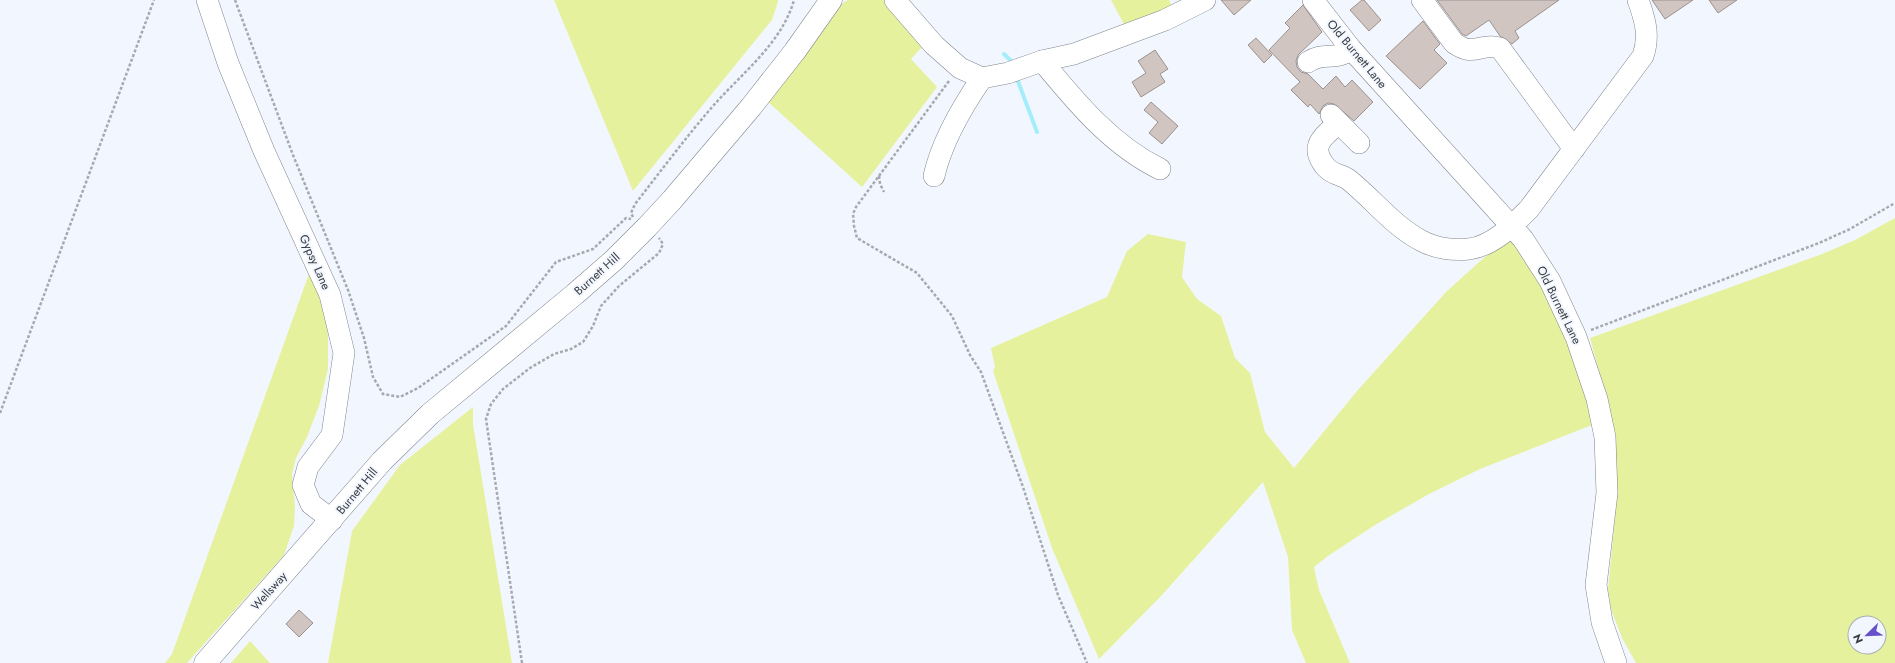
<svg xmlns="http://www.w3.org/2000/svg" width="1895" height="663" font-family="Jost,sans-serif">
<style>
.green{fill:#e6f19d;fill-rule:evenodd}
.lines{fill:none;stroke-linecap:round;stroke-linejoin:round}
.stream{stroke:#a6edfb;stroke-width:4}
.building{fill:#d0c5c0;stroke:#9c918c}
.minor-casing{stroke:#7f858e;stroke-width:22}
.major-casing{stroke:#7f858e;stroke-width:23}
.path{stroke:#a6aab0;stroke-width:2.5;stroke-dasharray:3 2;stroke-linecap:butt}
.minor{stroke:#fff;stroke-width:21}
.major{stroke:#fff;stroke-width:22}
.labels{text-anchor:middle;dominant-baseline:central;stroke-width:4;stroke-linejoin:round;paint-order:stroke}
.street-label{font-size:12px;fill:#393c3f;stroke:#f2f7ff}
</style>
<rect width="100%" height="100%" fill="#f2f7ff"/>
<g class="green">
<path d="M554,0H778V2L772,20L633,191Z"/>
<path d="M848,0H886L925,44L911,59L937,87L862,187L767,101L843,3Z"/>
<path d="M1111,0H1169L1173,8L1126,28Z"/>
<path d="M1895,218V663H1636L1622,638L1611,609L1608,590L1615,517L1616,453L1611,415L1590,338L1822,254L1855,240ZM1855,623H1879V647H1855Z"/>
<path d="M1148,234L1186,242L1182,277L1197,299L1221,316L1235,358L1250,373L1265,432L1294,468L1357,391L1446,292L1509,235C1547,293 1584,355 1592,425L1480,469L1429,494L1375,525L1328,556L1314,567L1319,590L1350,663H1306L1292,630L1288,557L1263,482L1162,595L1099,659L1052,548L993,371L995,367L991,348L1107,297L1127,251Z"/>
<path d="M310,271L324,311L328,335V369L319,406L307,437L296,458L292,474L295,506L294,526L284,555L187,663H165L172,654Z"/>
<path d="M473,407V424L512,663H328L352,531L400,465Z"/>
<path d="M250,641L270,663H231Z"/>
</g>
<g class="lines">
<g class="stream">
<path d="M1004,54L1012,62"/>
<path d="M1016,76L1037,132"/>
</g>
</g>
<g class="building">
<path d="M1221,0H1251L1234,15Z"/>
<path d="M1362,0H1364L1381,20L1369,31L1350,10Z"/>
<path d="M1437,0H1559L1515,31L1519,38L1512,44L1500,36L1489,20L1466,36L1462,34Z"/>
<path d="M1652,0H1693L1665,19Z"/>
<path d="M1709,0H1737L1718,13Z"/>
<path d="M1303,5L1322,32L1298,55L1296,61L1297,67L1301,72L1308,74L1323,89L1336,76L1345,87L1352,80L1373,102L1354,121L1334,104L1328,103L1323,106L1319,114L1310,104L1308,107L1291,90L1300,82L1269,50L1290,28L1285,23Z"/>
<path d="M1423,21L1440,44L1434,50L1447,63L1420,89L1386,56Z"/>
<path d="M1256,38L1272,55L1264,63L1248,45Z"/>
<path d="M1155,50L1168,69L1160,74L1165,82L1141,97L1132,82L1146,73L1138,61Z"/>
<path d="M1151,102L1178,126L1162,144L1149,133L1158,122L1144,110Z"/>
<path d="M299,610L313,623L299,637L286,624Z"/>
</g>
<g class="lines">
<g class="minor-casing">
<g id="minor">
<path d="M207,0L228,63L264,151L330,295L344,353L332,435L308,467L303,485L311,504L332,520"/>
<path d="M895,0L934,45L960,68L982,78L1008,73L1042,61L1074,54L1165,20L1205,0"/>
<path d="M1313,0L1351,49L1523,239L1550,281L1576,337L1597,399L1605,437L1607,493L1596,585L1602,622L1616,663"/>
<path d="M1422,0L1454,43C1475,58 1479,42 1500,48L1574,149"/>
<path d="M1042,61C1076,102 1111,145 1160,169"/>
<path d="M1308,62C1324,51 1335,62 1351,49"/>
<path d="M1331,115L1359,143"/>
<path d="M1339,123C1332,129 1319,138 1318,148C1317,155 1323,165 1328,169C1334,175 1343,175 1349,180C1374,200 1393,226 1422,241C1435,248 1453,251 1469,249C1493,246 1513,225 1529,209L1643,56C1650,36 1645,19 1638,0"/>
<path d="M934,176C942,141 962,107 982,78"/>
</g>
</g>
<g class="major-casing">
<path id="major" d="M205,663L382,461L430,414L575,294L614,260L647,227L672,200L751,107L795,51L831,0"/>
</g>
<g class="path">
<path d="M235,0L293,155L348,290L364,338L373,377L383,394L400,397L418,388L506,326L556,262L593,249L626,218L631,219"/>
<path d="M949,81L856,207L853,214L854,226L857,238L917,273L952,316L970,355L981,372L1023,487L1058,595L1087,663"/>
<path d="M879,176L880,184L884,192"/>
<path d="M633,217L631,213L635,204C661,171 686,137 713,106C742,73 782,43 794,0"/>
<path d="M1591,330L1819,243L1850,229L1895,203"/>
<path d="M0,413L154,0"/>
<path d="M522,663L486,419L491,404L503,389L530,368L554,354L571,349L583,342L593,326L601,306L619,286L659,253L663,244L659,238"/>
</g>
<use href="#minor" class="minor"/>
<use href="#major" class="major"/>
</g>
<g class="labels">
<g class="street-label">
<text transform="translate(1357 54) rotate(50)">Old Burnett Lane</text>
<text transform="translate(315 262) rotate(66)">Gypsy Lane</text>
<text transform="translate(597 274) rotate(-42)">Burnett Hill</text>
<text transform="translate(1559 305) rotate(64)">Old Burnett Lane</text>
<text transform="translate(357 491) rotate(-50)">Burnett Hill</text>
<text transform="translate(269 591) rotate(-48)">Wellsway</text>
</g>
</g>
<g transform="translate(1867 635) rotate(247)"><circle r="19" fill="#f2f7ff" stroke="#a8acb2"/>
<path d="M0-3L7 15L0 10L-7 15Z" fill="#6651ca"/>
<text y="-6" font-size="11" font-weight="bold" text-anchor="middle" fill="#393c3f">N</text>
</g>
</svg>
